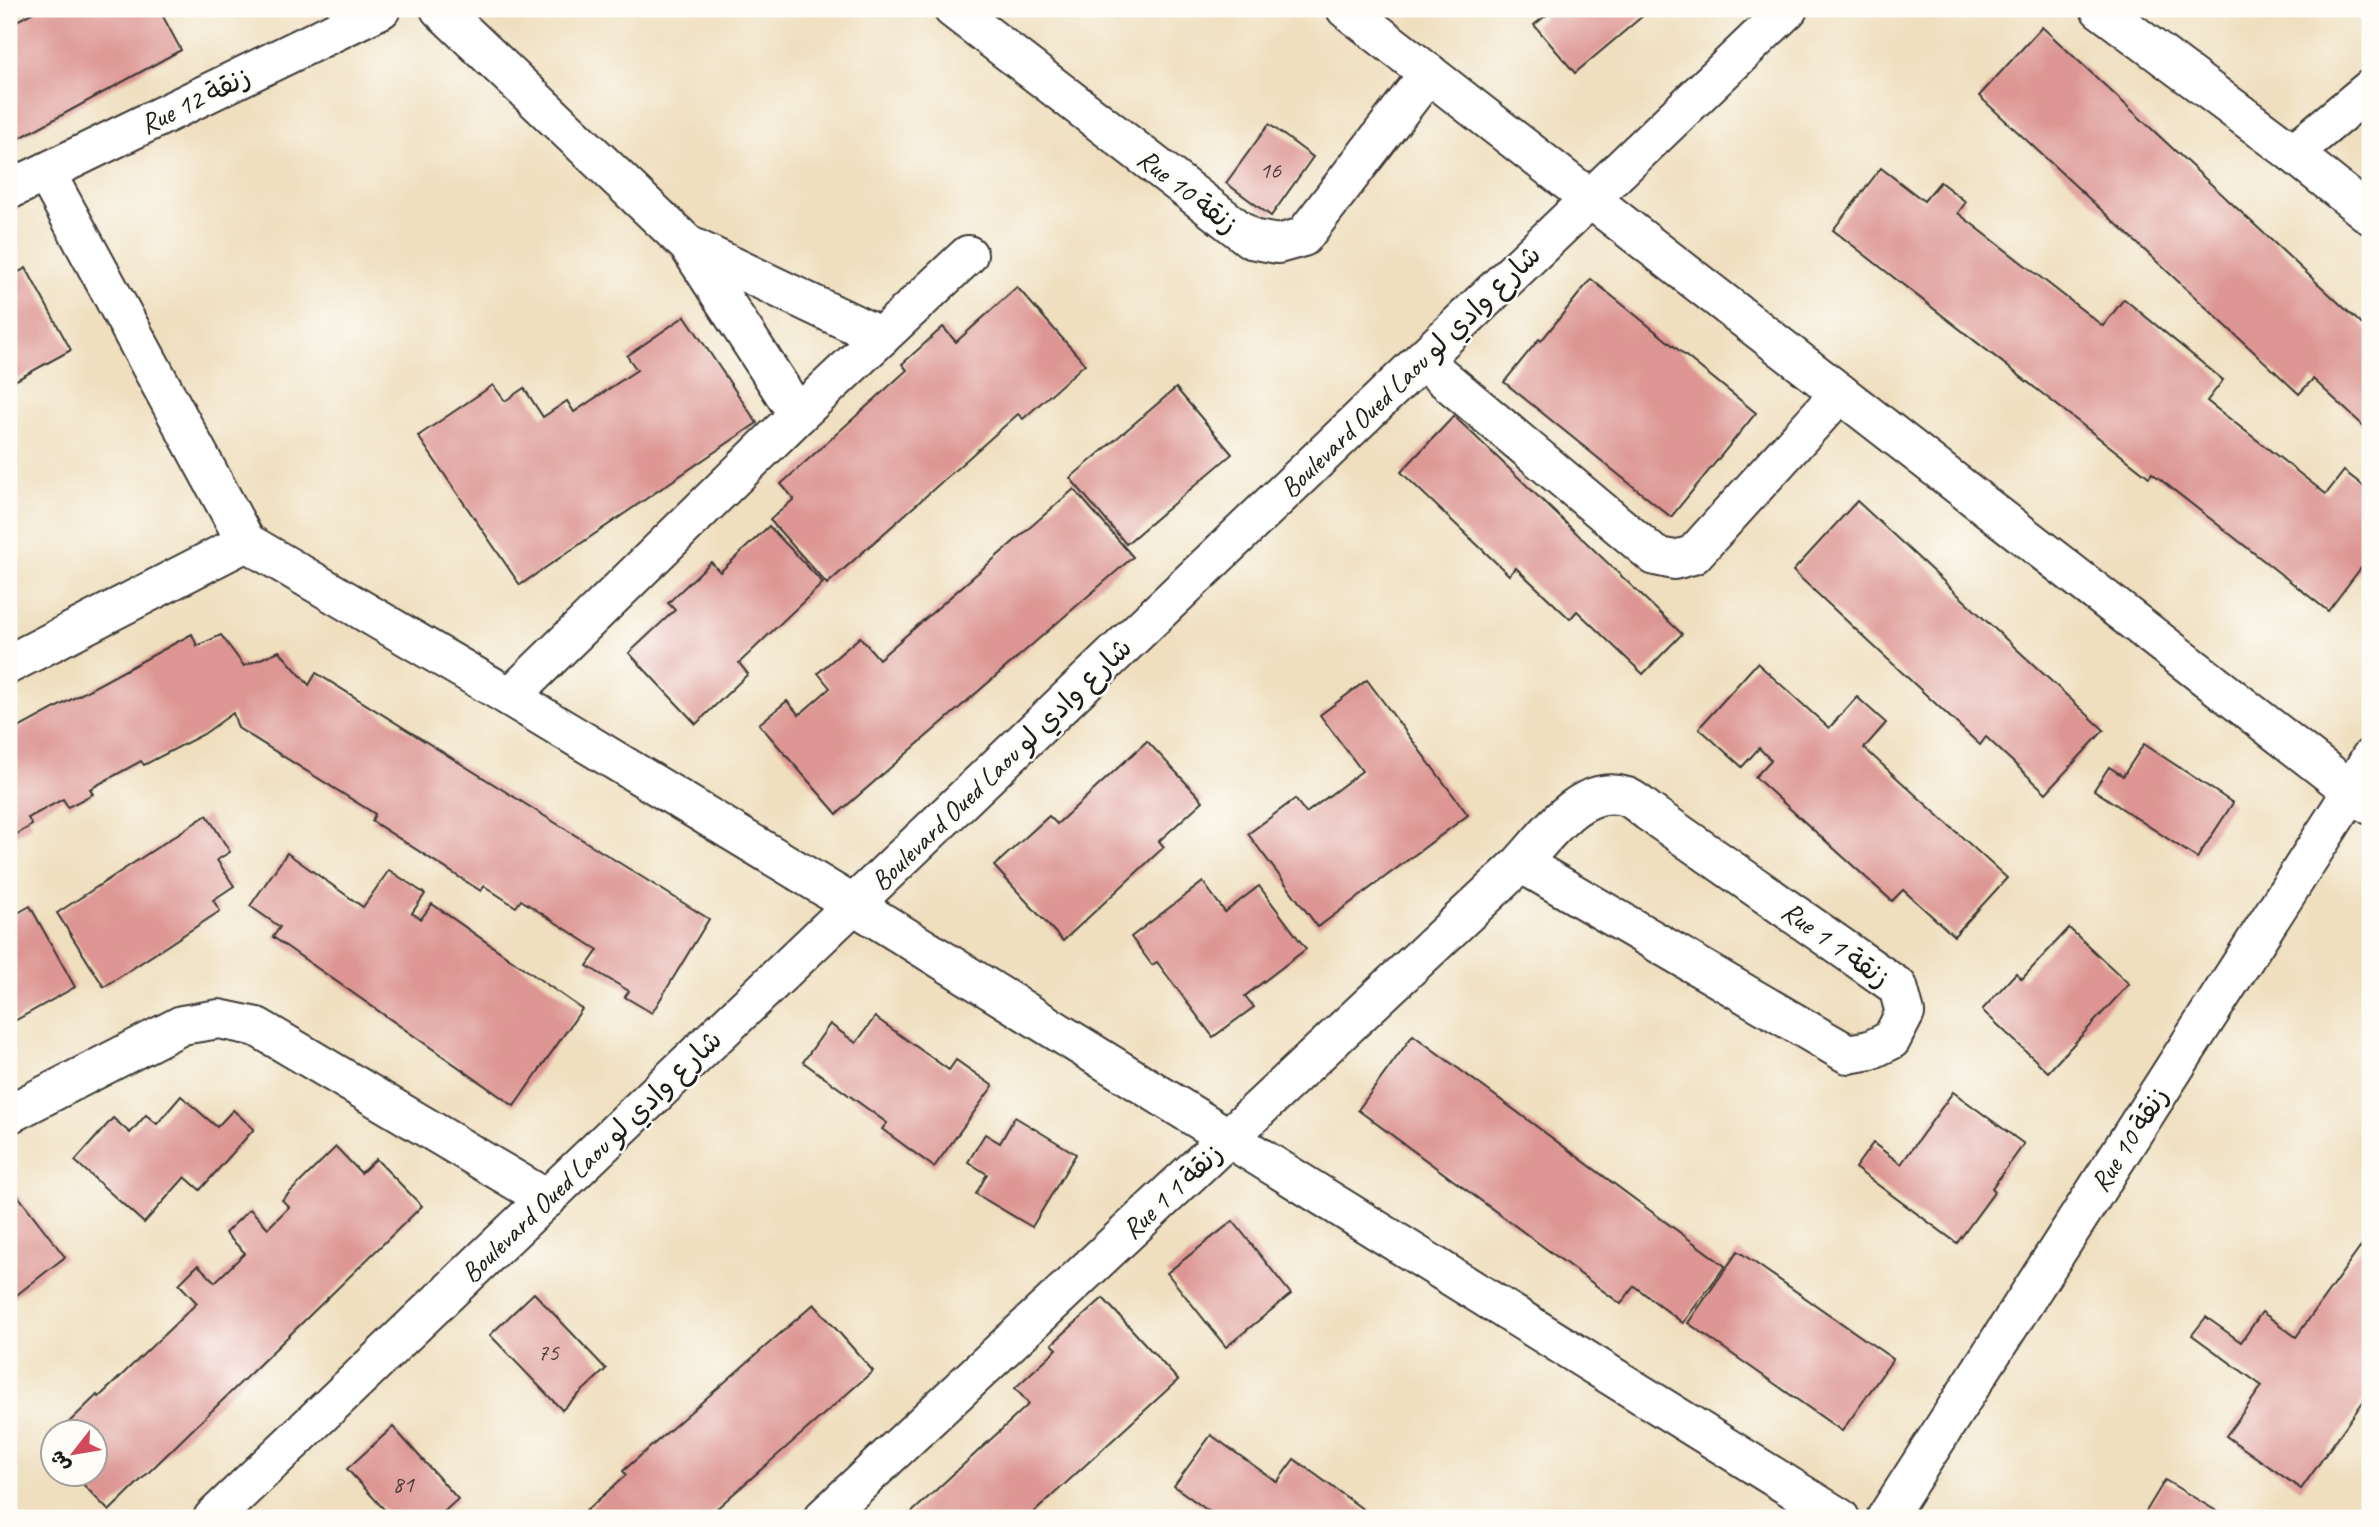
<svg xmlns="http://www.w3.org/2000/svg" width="2379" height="1527" font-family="Caveat,'Playpen Sans Arabic',sans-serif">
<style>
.building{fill:#dd9693}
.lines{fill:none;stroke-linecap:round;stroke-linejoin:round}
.street-casing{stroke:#3c3934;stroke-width:42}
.secondary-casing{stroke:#3c3934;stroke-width:42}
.street{stroke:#fff;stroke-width:38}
.secondary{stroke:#fff;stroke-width:38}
.labels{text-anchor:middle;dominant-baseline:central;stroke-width:5;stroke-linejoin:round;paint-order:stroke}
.number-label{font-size:24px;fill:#4c3a3a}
.street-label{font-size:28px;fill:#1c1c1c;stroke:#fdfcf7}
</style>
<rect width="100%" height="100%" fill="#fdfcf7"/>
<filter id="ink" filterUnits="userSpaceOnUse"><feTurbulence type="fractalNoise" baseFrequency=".0143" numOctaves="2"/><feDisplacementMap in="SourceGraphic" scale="14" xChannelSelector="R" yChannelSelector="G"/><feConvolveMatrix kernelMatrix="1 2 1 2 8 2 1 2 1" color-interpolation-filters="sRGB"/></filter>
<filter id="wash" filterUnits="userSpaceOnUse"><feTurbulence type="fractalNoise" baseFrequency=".00686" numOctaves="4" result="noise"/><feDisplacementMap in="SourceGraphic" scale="28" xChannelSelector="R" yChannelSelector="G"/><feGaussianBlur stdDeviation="1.57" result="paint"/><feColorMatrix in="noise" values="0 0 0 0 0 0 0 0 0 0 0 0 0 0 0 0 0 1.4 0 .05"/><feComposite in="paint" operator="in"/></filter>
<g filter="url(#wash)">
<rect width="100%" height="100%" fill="#efdfbf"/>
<g id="blocks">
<g class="building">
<path d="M39,9H159L181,50L9,144V25Z"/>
<path d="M1554,9H1651L1575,73L1534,25Z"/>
<path d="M2042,27L2370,332V432L2313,379L2299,394L1979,96Z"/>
<path d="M1269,124L1313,157L1271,216L1226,183Z"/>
<path d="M1881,168L1924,201L1940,182L1966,202L1958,213L2103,326L2124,299L2223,380L2207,401L2326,494L2344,471L2370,491V556L2328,611L2152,473L2149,477L1833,230Z"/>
<path d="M26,268L71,350L9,384V277Z"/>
<path d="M1591,279L1756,413L1671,517L1504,382L1539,339L1541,341Z"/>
<path d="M1017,287L1085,364L1023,419L1018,414L827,584L770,520L794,499L781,484L907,370L902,364L943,327L956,342Z"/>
<path d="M685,316L757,423L520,585L418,436L493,385L505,401L524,388L543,417L567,401L574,412L637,370L627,356Z"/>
<path d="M1176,388L1232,454L1126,544L1070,478Z"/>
<path d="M1454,416L1682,634L1643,674L1577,611L1570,619L1516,568L1509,575L1401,472Z"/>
<path d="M1074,489L1133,557L837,814L759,724L787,701L799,715L830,688L818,673L860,637L879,659Z"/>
<path d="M1857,501L2104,730L2046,793L1986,737L1980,745L1793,571Z"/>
<path d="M769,526L823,583L739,663L748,674L696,724L629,653L675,610L668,603L711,562L720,572Z"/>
<path d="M192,634L197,646L221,635L244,666L279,651L309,685L316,673L709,919L652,1013L625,997L629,991L587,966L598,950L521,900L516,907L484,886L481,891L372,821L375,814L238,728L233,713L204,734L144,765L141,761L90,789L93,794L68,807L63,799L28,818L32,825L9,839V733Z"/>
<path d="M1757,663L1829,728L1857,697L1886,723L1864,748L2007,878L1954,936L1903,890L1892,901L1755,777L1771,760L1759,748L1742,767L1699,728Z"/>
<path d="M1367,680L1468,815L1318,927L1248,834L1295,799L1306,813L1362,771L1320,715Z"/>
<path d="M1147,741L1203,801L1159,841L1164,847L1063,941L994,866L1049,816L1057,824Z"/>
<path d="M2144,744L2233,803L2197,858L2094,790L2109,767L2123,776Z"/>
<path d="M207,815L230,852L217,860L234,886L213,900L220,911L104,987L57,913Z"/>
<path d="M287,853L363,907L389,870L425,894L412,913L421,919L432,904L582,1009L514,1106L273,937L280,927L250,906Z"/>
<path d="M1203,882L1225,912L1259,886L1306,949L1245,996L1254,1007L1213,1037L1157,962L1152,965L1131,937Z"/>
<path d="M30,906L75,987L9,1024V918Z"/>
<path d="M2069,928L2129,984L2048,1072L1982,1010L2016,973L2022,979Z"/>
<path d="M875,1017L949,1070L956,1060L993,1086L934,1167L882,1129L887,1123L803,1062L830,1024L856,1043Z"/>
<path d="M1413,1035L1725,1266L1683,1323L1634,1286L1621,1304L1358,1110Z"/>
<path d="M1953,1092L2024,1144L1992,1188L1995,1191L1957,1243L1855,1168L1873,1143L1901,1164Z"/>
<path d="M181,1096L217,1127L233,1110L254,1129L200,1190L185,1177L144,1223L75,1161L113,1118L130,1133L146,1115L157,1124Z"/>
<path d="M1015,1117L1076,1154L1032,1227L976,1194L987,1174L968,1162L985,1134L1000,1143Z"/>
<path d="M336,1147L361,1173L376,1159L422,1206L109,1511L73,1474H94V1432H59L97,1395L99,1397L197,1303L179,1284L198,1265L215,1282L245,1253L225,1233L250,1209L268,1228L289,1207L282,1200Z"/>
<path d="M9,1184L65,1257L9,1301Z"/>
<path d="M1233,1221L1291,1294L1226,1347L1167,1273Z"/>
<path d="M2370,1234V1392L2301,1489L2226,1436L2262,1386L2192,1335L2206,1317L2241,1342L2262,1312L2296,1337Z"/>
<path d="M1738,1251L1893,1359L1842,1431L1688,1323Z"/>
<path d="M534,1293L606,1369L562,1410L490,1335Z"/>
<path d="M1103,1298L1178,1380L1028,1518H914L910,1514L1029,1404L1015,1388L1057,1349L1052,1344Z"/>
<path d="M814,1304L873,1371L706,1518H578L626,1475L623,1471Z"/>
<path d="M393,1427L458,1499L437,1518H392L347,1469Z"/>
<path d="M1211,1435L1277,1482L1294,1459L1375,1518H1218L1174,1486Z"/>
<path d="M2165,1480L2228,1518H2142Z"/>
</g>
</g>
</g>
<g filter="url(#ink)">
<use href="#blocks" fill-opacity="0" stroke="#3c3934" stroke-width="2"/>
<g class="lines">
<g class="street-casing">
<g id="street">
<path d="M440,9L688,245L798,415"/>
<path d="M953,9L1251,239L1278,244L1303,237L1429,73"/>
<path d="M1346,9L2370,805"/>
<path d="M2100,9L2293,153L2370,215"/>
<path d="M2293,153L2370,89"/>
<path d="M46,173L246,542L510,697L854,905L1840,1518"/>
<path d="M9,190L381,9"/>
<path d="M690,246L881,337"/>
<path d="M1422,360L1655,556L1674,560L1693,555L1840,393"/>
<path d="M9,664L246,542"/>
<path d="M510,697L798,415L968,255"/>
<path d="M9,1114L182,1025L219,1019L257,1027L547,1199"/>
<path d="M823,1518L1521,863C1548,834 1582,782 1627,797C1635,800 1643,808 1650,813L1898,987L1905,1013L1891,1040L1870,1050L1848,1054L1521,863"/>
<path d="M1886,1518L2352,791L2370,758"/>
</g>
</g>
<g class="secondary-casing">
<path id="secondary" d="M213,1518L1788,9"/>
</g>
<use href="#street" class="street"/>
<use href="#secondary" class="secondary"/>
</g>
</g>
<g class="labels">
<g class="number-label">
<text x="1270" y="170">16</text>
<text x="548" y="1352">75</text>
<text x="403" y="1484">81</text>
</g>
<g class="street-label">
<text transform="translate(195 100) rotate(-26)">Rue 12 زنقة</text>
<text transform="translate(1188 191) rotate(38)">Rue 10 زنقة</text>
<text transform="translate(1410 371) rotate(-44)">Boulevard Oued Laou شارع وادي لو</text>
<text transform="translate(1001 764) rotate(-44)">Boulevard Oued Laou شارع وادي لو</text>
<text transform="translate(1836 944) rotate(36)">Rue 1 زنقة 1</text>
<text transform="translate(2129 1139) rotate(-57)">Rue 10 زنقة</text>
<text transform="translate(591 1156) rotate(-44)">Boulevard Oued Laou شارع وادي لو</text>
<text transform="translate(1172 1191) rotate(-43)">Rue 1 زنقة 1</text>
</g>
</g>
<rect width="2379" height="1527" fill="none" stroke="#fdfcf7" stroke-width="35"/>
<g transform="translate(74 1453) rotate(239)"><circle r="33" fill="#fdfcf7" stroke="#a3a29f" stroke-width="2"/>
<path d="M0-5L12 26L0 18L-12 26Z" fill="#d1495b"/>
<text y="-10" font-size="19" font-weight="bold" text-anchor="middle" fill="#1c1c1c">ش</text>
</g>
</svg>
